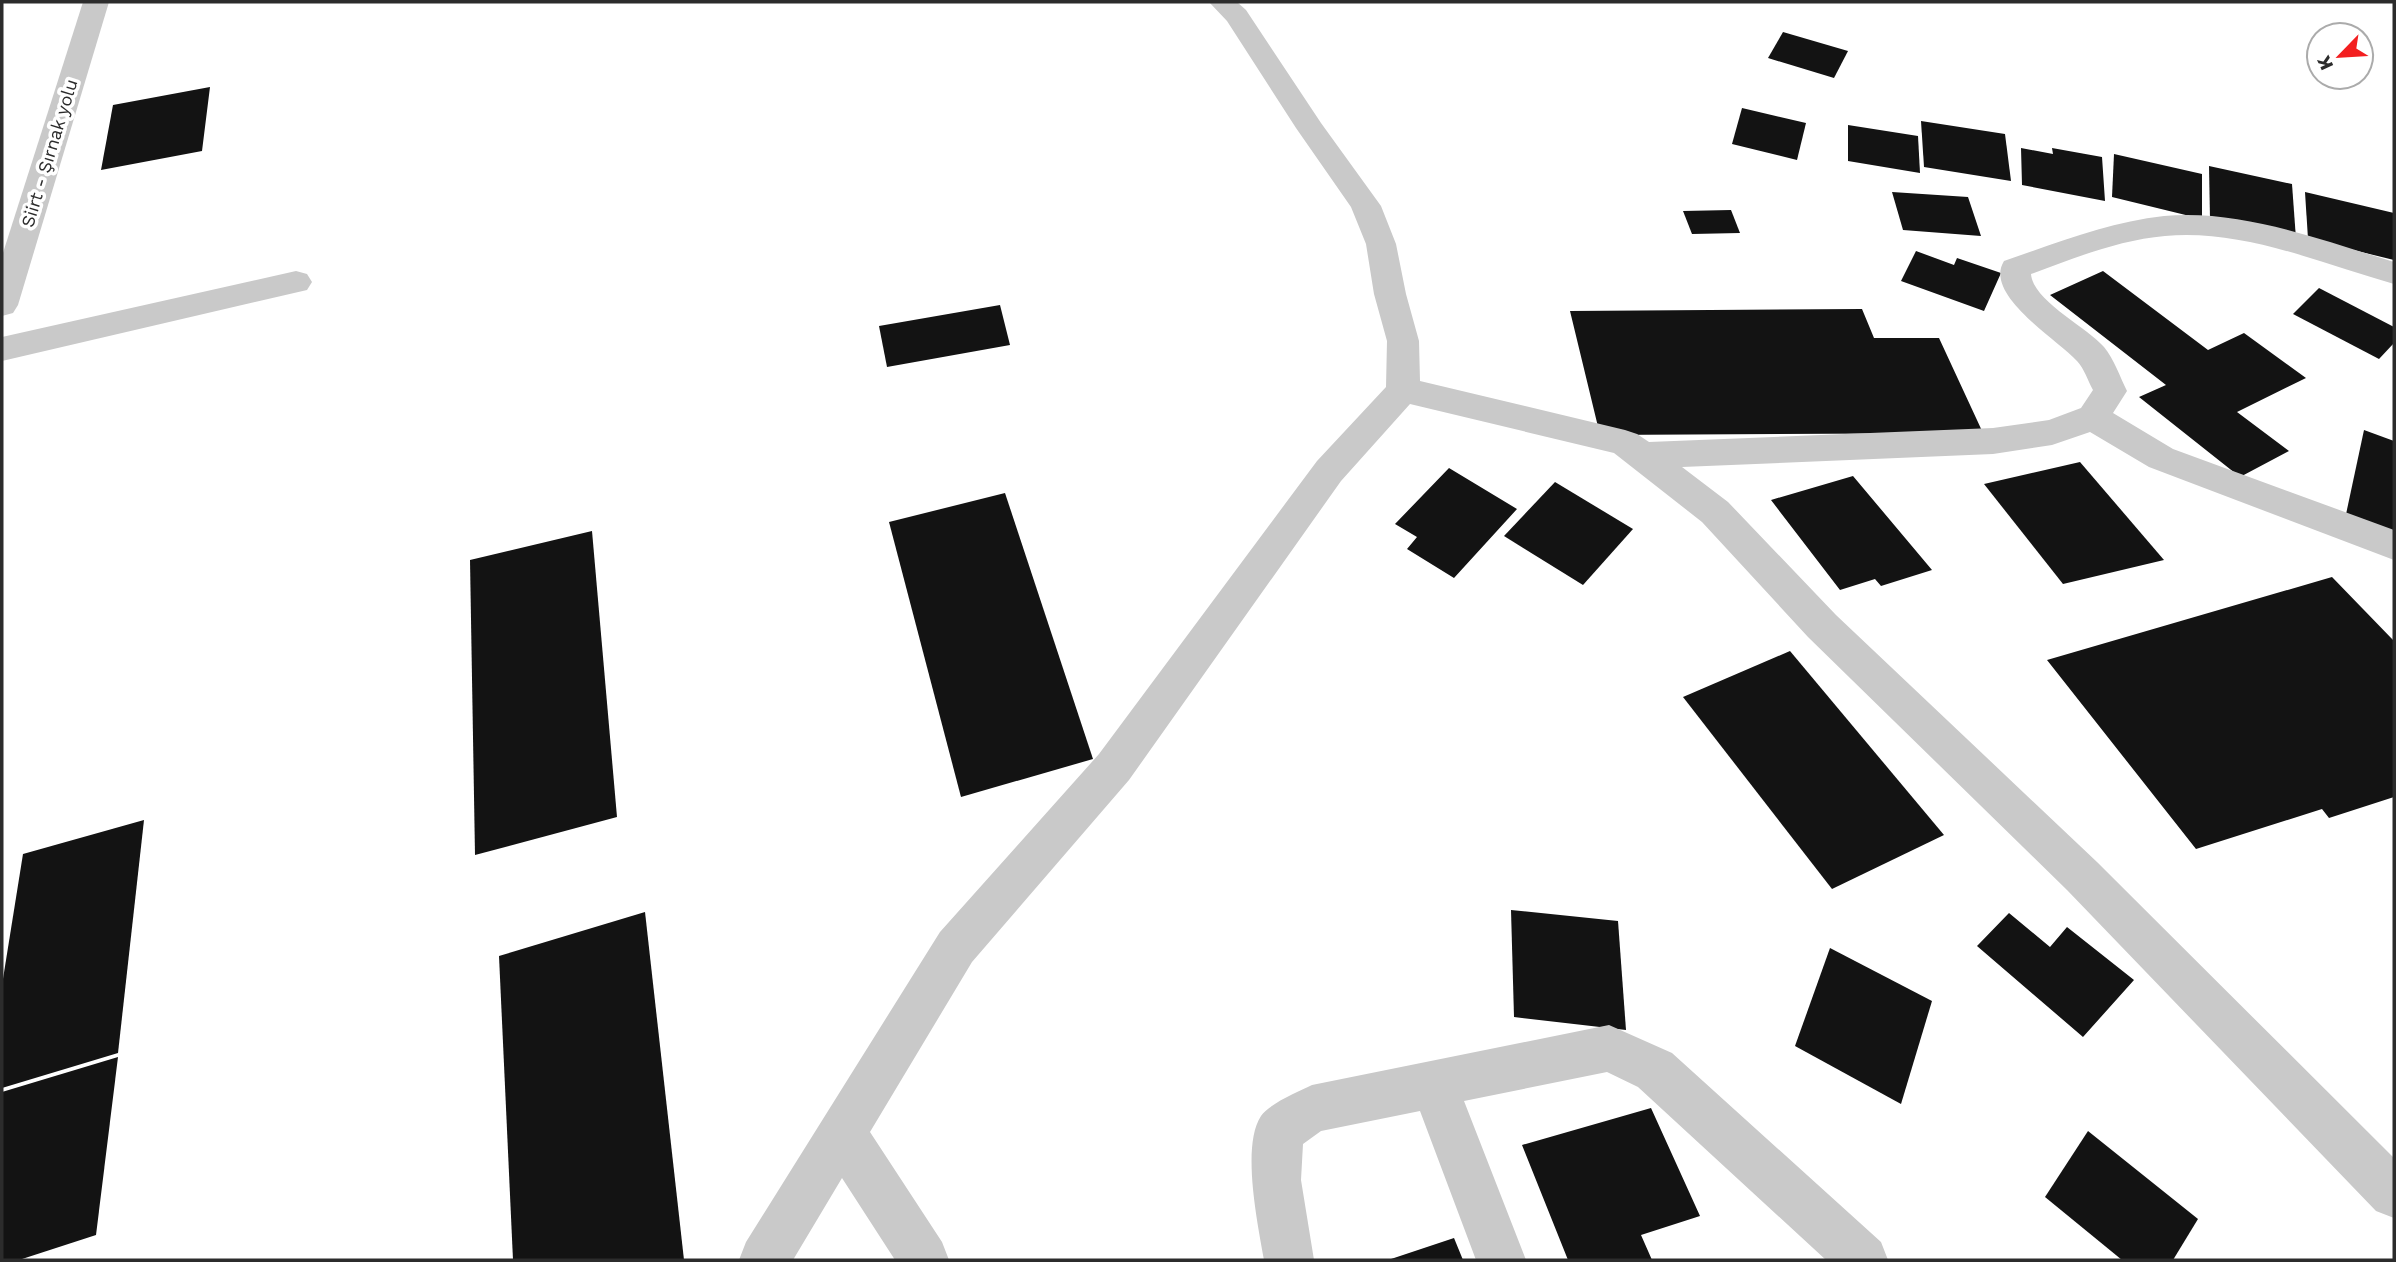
<svg xmlns="http://www.w3.org/2000/svg" width="2396" height="1262" font-family="'Work Sans',sans-serif">
<style>
.building{fill:#131313}
.lines{fill:none;stroke-linecap:round;stroke-linejoin:round}
.minor{fill:#c9c9c9;fill-rule:evenodd}
.labels{text-anchor:middle;dominant-baseline:central;stroke-width:7;stroke-linejoin:round;paint-order:stroke}
.far-street-label{font-size:18px;fill:#2c2c2c;stroke:#fff}
</style>
<rect width="100%" height="100%" fill="#fff"/>
<g class="building">
<path d="M1783,32L1848,51L1834,78L1768,58Z"/>
<path d="M210,87L202,151L101,170L113,105Z"/>
<path d="M1742,108L1806,123L1797,160L1732,144Z"/>
<path d="M1921,121L2005,134L2011,181L1924,167Z"/>
<path d="M1848,125L1918,136L1920,173L1848,161Z"/>
<path d="M2021,148L2053,154L2052,148L2102,157L2105,201L2022,185Z"/>
<path d="M2114,154L2202,174V219L2112,197Z"/>
<path d="M2209,166L2292,184L2296,239L2210,219Z"/>
<path d="M1892,192L1968,197L1981,236L1903,230Z"/>
<path d="M2305,192L2394,213V260L2308,239Z"/>
<path d="M1731,210L1740,233L1692,234L1683,211Z"/>
<path d="M1916,251L1954,265L1957,258L2001,273L1984,311L1901,281Z"/>
<path d="M2103,271L2208,350L2244,333L2306,378L2237,412L2289,451L2240,477L2139,397L2166,385L2050,295Z"/>
<path d="M2319,288L2394,327V343L2379,359L2293,314Z"/>
<path d="M1000,305L1010,345L887,367L879,326Z"/>
<path d="M1862,309L1874,338H1939L1983,433L1600,435L1570,311Z"/>
<path d="M2364,430L2394,441V539L2345,519Z"/>
<path d="M2080,462L2164,560L2063,584L1984,484Z"/>
<path d="M1449,468L1517,509L1454,578L1407,549L1417,537L1395,524Z"/>
<path d="M1853,476L1932,570L1881,586L1875,579L1840,590L1771,500Z"/>
<path d="M1555,482L1633,529L1583,585L1504,536Z"/>
<path d="M1005,493L1093,759L961,797L889,522Z"/>
<path d="M592,531L617,817L475,855L470,560Z"/>
<path d="M2332,577L2394,641V797L2329,818L2322,809L2196,849L2047,660Z"/>
<path d="M1790,651L1944,835L1832,889L1683,697Z"/>
<path d="M144,820L118,1053L2,1088V985L23,854Z"/>
<path d="M1511,910L1618,921L1626,1030L1514,1017Z"/>
<path d="M645,912L684,1260H513L499,956Z"/>
<path d="M2009,913L2050,947L2067,927L2134,980L2083,1037L1977,946Z"/>
<path d="M1830,948L1932,1001L1901,1104L1795,1046Z"/>
<path d="M118,1057L96,1235L19,1260H2V1092Z"/>
<path d="M1651,1108L1700,1216L1641,1235L1652,1260H1568L1522,1145Z"/>
<path d="M2088,1131L2198,1219L2173,1260H2122L2045,1197Z"/>
<path d="M1454,1238L1463,1260H1388Z"/>
</g>
<g class="lines">
<g class="minor">
<path d="M83,2H109L18,305L13,313L2,316V256Z"/>
<path d="M1209,2H1237L1246,10L1321,123L1381,206L1396,244L1406,294L1419,341L1420,381L1625,430L1637,434L1649,442L1993,428L2049,420L2081,408L2093,390C2088,381 2084,368 2077,361C2057,339 1983,295 2004,261C2056,243 2109,222 2164,216C2241,209 2322,240 2394,262V284C2320,263 2243,229 2165,236C2119,240 2074,258 2031,274C2033,301 2087,327 2104,347C2114,359 2120,377 2127,391L2113,413L2173,449L2394,530V560L2149,467L2090,432L2052,445L1993,454L1682,467L1728,502L1836,615L2097,862L2394,1158V1218L2376,1211L2067,890L1808,637L1702,522L1614,453L1410,404L1341,481L1129,780L972,962L870,1132L942,1242L949,1260H895L842,1178L793,1260H739L746,1242L940,932L1099,754L1317,461L1386,387L1387,341L1374,294L1366,244L1351,207L1296,128L1227,21Z"/>
<path d="M296,271L307,274L312,282L307,290L2,361V337Z"/>
<path d="M1609,1025L1672,1053L1881,1242L1888,1260H1826L1638,1087L1607,1072L1464,1101L1526,1260H1476L1420,1111L1321,1131L1303,1144L1301,1180L1314,1260H1264C1258,1225 1241,1146 1261,1116C1269,1104 1299,1091 1312,1085Z"/>
</g>
</g>
<g class="labels">
<g class="far-street-label">
<text transform="translate(49 153) rotate(-73)">Siirt - Şırnak yolu</text>
</g>
</g>
<rect width="2396" height="1262" fill="none" stroke="#2c2c2c" stroke-width="7"/>
<g transform="translate(2340 56) rotate(245)"><circle r="33" fill="#ffffff" stroke="#ababab" stroke-width="2"/>
<path d="M0-5L12 26L0 18L-12 26Z" fill="#f31f20"/>
<text y="-10" font-size="19" font-weight="bold" text-anchor="middle" fill="#2c2c2c">K</text>
</g>
</svg>
